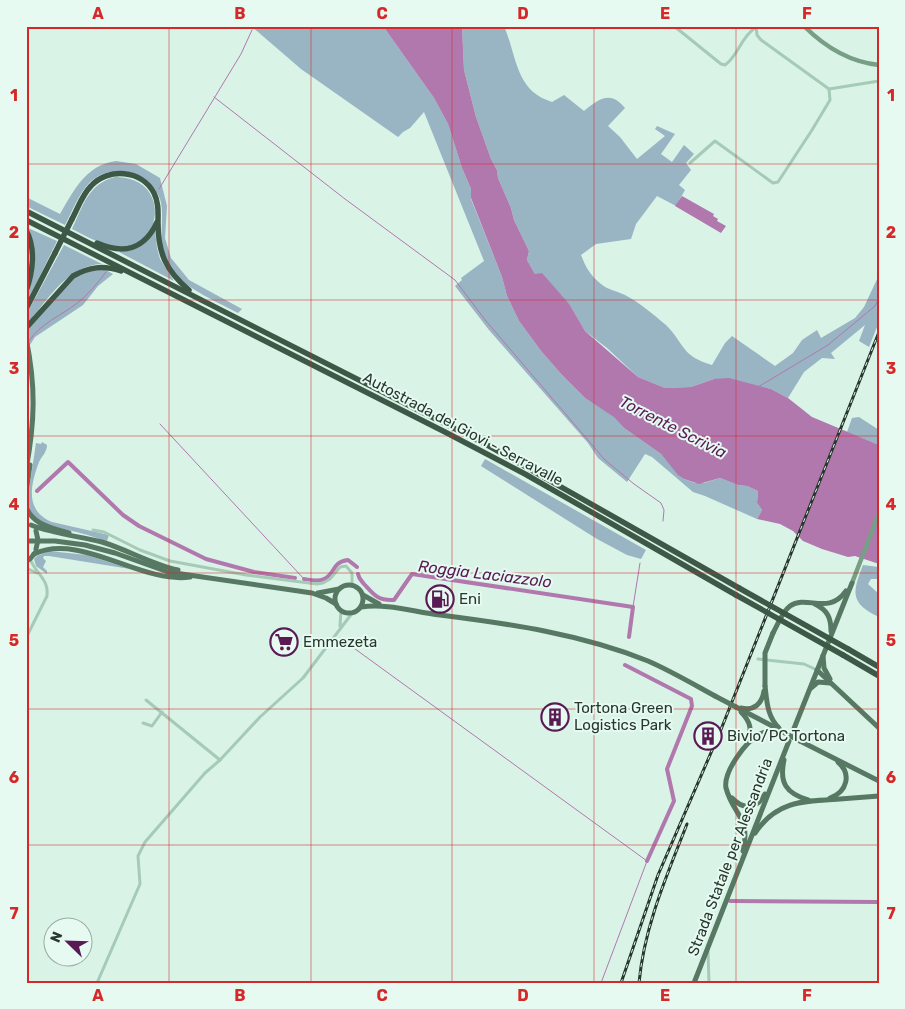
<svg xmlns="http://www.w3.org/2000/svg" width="905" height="1009" font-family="Rubik,sans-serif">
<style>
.green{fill:#99b4c2}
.water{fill:#b178ae}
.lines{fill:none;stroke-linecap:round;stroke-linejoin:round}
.stream{stroke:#b178ae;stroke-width:1}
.canal{stroke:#b178ae;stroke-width:4}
.street{stroke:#a5cbb7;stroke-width:3}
.secondary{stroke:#779f86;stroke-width:4.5}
.primary{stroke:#577963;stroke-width:5}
.highway{stroke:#3d5846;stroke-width:5.5}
.rail-casing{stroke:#27372c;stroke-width:3}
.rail{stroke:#e6faf1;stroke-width:1;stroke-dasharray:4;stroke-linecap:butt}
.primary-bridge{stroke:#577963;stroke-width:5}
.highway-bridge{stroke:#3d5846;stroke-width:5.5}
.grid{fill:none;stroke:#d62828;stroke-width:1;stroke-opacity:0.55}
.labels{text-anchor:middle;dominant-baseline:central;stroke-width:4;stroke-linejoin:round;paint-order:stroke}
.street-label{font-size:15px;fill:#27372c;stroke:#e6faf1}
.poi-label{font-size:15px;fill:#27372c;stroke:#e6faf1;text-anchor:start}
.water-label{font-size:16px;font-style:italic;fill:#5a1b55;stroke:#e6faf1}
.neatline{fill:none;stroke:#d62828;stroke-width:2}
.grid-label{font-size:16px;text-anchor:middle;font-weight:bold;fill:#d62828}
</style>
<rect width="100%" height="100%" fill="#daf3e7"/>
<g class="green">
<path d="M251,26H383L434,98L448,124L462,168L471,189V199L502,277L507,296L519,321L541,351L562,375L585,398L614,416L624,428L661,454L679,475L684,479L695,483H704L720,478L738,485L747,486L758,491L757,503L762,510L757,519L705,496L693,492L652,457L645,454L627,482L598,458L588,443L489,330L455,286L462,280L461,278L484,261L424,112L410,128L403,132L398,137L301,69Z"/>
<path d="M462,26H504C517,56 515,91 552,102L564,95L584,111C599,99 610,90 625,108L608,126L620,137L637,159L665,136L655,129L657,126L675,134L661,154L672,162L684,145L694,154L686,163L691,170L679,185L685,190L676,206L657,196L636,224L631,239L596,244L581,255C586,268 590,275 601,284C608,290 617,291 625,295C639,302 654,315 666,325C685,344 681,356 712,365L725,343L732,336L775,366L793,353L802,340L817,330L821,338L855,318L864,307L879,275V322L869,347L859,341L865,325L831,353L835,359L822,358L804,372L788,398L771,389L714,379L691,387L665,388L638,377L607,348L585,331L570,305L535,274L527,260L529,251L514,220L511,208L498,178L497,170L491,159L476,117L464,70Z"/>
<path d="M116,161L136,164L160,178L167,206L165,238L171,258L189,280L242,309L238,313C216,301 180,287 167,263C156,242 166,218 160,199C150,170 112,162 90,182C79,193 72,212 65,225L26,206V197L60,214C74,190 86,165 116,161Z"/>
<path d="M115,177C171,177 163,246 123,247C104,247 88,237 72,229C83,206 88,184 115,177Z"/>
<path d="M28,228L57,241L26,304L34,247Z"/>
<path d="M155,231L157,248L160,259L174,281L119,252C136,250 145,245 155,231Z"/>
<path d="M64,245L102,264C67,265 48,300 26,325V315Z"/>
<path d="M104,269L113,274L98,286L83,305L35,337L26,351V331L71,279L86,271Z"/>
<path d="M859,417L879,430V445L847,432L852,418Z"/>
<path d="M42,442L47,445C47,452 42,456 39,462C30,486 25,511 52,522L109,535L107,541C98,539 89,535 80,533C59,527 27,526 28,497L36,443L41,444Z"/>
<path d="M485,459L646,550L641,559L627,555L597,539L481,466Z"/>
<path d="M49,551L87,555L130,569L49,556H44L43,558L46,561L43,567L47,571V574L36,566L34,559L37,556Z"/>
<path d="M863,565L879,567V579H871L868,584L879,594V617C850,603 852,593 863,565Z"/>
</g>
<g class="water">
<path d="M383,26H462L464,70L476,117L491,159L497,170L498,178L511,208L514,220L529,251L527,260L535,274L542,273L570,305L585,331L638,377L665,388L691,387L714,379L729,378L771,389L788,398L812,417L879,445V564L855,556L848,557L822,549L803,541L793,531L780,524L757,519L762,510L757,503L758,491L747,486L738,485L720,478L699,484L684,479L678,475L661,454L624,428L614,417L585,398L562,375L541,351L519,321L507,296L502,277L471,198V189L462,168L448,124L434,98Z"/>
<path d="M682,196L714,214L713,216L718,219L717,221L726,226L721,233L675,206Z"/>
</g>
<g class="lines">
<g class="stream">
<path d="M214,97L345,199L455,280L486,321L605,460L634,484L661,503L664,510L663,521"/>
<path d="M159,189L241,54L252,30"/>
<path d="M29,341C41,323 59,317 76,304C88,295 97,284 106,272"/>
<path d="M758,387L828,345L875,306L879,298"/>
<path d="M160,424L304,579"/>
<path d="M633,607L640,563"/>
<path d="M340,638L647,861L601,983"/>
</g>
<g class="canal">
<path d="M37,491L68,462L123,515L139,526L206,559L254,572L295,578"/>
<path d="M358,574C359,579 361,580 364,584C374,595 378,601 394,600L412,574L633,607L629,637"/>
<path d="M304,579C310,580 318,582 324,579C336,574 331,562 348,560L357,567"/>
<path d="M625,665L691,699L692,706L667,769L674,801L647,861"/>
<path d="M730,901L879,902"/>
</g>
<g class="street">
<path d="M674,26L721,64L725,65C738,56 741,37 755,28"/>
<path d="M829,89L879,81"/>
<path d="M690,163L715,141L773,183L778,182L812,130L830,100L829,89L761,40L757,35L756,26"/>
<path d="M93,530L104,532L140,550L170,561L246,575L317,584L323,583L330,579L340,567L346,566L352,573V585"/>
<path d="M26,568L37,573"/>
<path d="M340,626L341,610"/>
<path d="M26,638L47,596C49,579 36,574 30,559"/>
<path d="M758,659L804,664L817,670"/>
<path d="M146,700L220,760"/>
<path d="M143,723L152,726L162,712"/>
<path d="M708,951L709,983"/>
<path d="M97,983L140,884L138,856L145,842L205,773L220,760L260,717L303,678L353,612"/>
</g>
<g class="secondary">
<path d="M804,26C824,46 850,62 879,65"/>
<path d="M852,583L879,513"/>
</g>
<g class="primary">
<path d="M26,338C36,386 35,421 26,470"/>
<path d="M26,493L30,465"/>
<path d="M26,506C32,525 52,528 69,533"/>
<path d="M31,525C54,534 78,536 102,542C128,550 151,564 178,570"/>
<path d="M26,541H55L85,545L115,553L168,572L312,593L326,598L336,604"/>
<path d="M34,554C80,532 141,584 190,577"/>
<path d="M26,561L30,559L35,553"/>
<circle cx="349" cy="599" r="14"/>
<path d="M318,593L339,589"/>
<path d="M363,595L379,604"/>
<path d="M815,604C827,610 831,617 831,631"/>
<path d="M361,607C387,603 414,612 440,615C511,624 581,634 648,661C671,671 693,684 715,696"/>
<path d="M773,633C778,624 782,612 790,606C807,594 828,616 846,591"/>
<path d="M823,656L824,668L830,679"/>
<path d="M817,670L879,728"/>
<path d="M765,686C767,702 767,716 779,728"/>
<path d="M811,688L818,682L830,683"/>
<path d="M736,707L780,730"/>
<path d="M741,708C754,711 762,704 764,691"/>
<path d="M741,712C751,722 752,730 748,743"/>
<path d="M793,731L852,583"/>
<path d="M800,741L879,781"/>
<path d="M784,760C779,783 786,793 808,800"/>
<path d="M732,798C743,810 757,809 765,794"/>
<path d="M830,798C847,792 852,774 838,762"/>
<path d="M755,833C777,800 805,801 840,799C853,798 866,797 879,796"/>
<path d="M743,851C751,817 733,815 726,788C723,772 746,741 760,734C767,730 775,731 783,732"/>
<path d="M694,983L789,741"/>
</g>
<g class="highway">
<path d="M26,211L489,446L739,588"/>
<path d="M72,219C78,208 82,195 91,186C108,167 142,170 154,193C159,203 158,213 158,223C158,253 166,271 189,290"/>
<path d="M26,220L445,432L525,474L736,595"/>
<path d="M26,230C36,248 33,272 26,291"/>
<path d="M97,243C124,255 145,249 157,222"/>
<path d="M26,309L55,253"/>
<path d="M26,328L73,276C89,267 103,265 121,271"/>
<path d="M848,649L879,667"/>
<path d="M843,655L879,676"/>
</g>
<g class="rail-casing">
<g id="rail">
<path d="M621,983L658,875L720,732L879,332"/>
<path d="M639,983C644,927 667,875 687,824"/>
</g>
</g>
<use href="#rail" class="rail"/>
<g class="primary-bridge">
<path d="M36,531L38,540L36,549"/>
<path d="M765,686V653L773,633"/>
<path d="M715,696L736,707"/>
<path d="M783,732L800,741"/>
</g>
<g class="highway-bridge">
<path d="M55,253L72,219"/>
<path d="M739,588L848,649"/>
<path d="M736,595L843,655"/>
</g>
</g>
<path class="grid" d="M169,26V983M311,26V983M452,26V983M594,26V983M736,26V983M26,164H879M26,300H879M26,436H879M26,573H879M26,709H879M26,845H879"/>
<defs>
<g id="fuel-ring" transform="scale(1.4375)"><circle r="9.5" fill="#e6faf1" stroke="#5a1b55" stroke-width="1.5"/><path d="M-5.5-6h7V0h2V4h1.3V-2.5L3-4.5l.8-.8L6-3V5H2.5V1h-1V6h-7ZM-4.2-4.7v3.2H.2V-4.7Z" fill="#5a1b55"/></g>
<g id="supermarket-ring" transform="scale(1.4375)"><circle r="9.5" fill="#e6faf1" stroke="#5a1b55" stroke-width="1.5"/><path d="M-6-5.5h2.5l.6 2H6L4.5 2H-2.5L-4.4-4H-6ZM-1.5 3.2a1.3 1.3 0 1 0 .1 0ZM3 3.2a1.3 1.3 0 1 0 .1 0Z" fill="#5a1b55"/></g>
<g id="building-ring" transform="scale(1.4375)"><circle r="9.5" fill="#e6faf1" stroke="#5a1b55" stroke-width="1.5"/><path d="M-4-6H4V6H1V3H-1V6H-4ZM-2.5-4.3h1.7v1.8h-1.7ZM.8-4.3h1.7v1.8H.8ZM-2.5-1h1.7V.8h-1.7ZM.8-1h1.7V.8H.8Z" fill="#5a1b55"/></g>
</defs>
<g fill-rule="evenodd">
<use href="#fuel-ring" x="440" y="599"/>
<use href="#supermarket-ring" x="284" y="642"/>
<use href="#building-ring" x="555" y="717"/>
<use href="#building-ring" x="708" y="736"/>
</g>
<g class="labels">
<g class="street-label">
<text transform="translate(463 429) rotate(28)">Autostrada dei Giovi - Serravalle</text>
<text transform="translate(730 857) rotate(-69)">Strada Statale per Alessandria</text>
</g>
<g class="poi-label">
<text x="459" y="599">Eni</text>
<text x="303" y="642">Emmezeta</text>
<text x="574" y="708">Tortona Green<tspan x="574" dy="17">Logistics Park</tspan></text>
<text x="727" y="736">Bivio/PC Tortona</text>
</g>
<g class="water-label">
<text transform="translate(673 427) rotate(27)">Torrente Scrivia</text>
<text transform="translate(485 574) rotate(7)">Roggia Laciazzolo</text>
</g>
</g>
<rect width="905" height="1009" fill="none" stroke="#e6faf1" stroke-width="55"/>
<g transform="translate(68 942) rotate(293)"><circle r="24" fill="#e6faf1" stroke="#9aaca2"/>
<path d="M0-4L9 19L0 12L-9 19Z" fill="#5a1b55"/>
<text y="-8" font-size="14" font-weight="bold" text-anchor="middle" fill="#27372c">N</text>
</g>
<rect x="28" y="28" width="850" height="954" class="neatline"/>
<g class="grid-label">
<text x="98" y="19">A</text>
<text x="240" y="19">B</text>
<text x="382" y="19">C</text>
<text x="523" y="19">D</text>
<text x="665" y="19">E</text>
<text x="807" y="19">F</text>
<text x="14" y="101">1</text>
<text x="891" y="101">1</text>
<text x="14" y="238">2</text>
<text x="891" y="238">2</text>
<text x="14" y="374">3</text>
<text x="891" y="374">3</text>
<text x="14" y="510">4</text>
<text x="891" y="510">4</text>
<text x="14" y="646">5</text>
<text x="891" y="646">5</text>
<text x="14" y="783">6</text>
<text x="891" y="783">6</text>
<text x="14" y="919">7</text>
<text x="891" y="919">7</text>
<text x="98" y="1001">A</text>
<text x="240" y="1001">B</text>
<text x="382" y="1001">C</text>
<text x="523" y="1001">D</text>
<text x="665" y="1001">E</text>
<text x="807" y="1001">F</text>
</g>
</svg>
